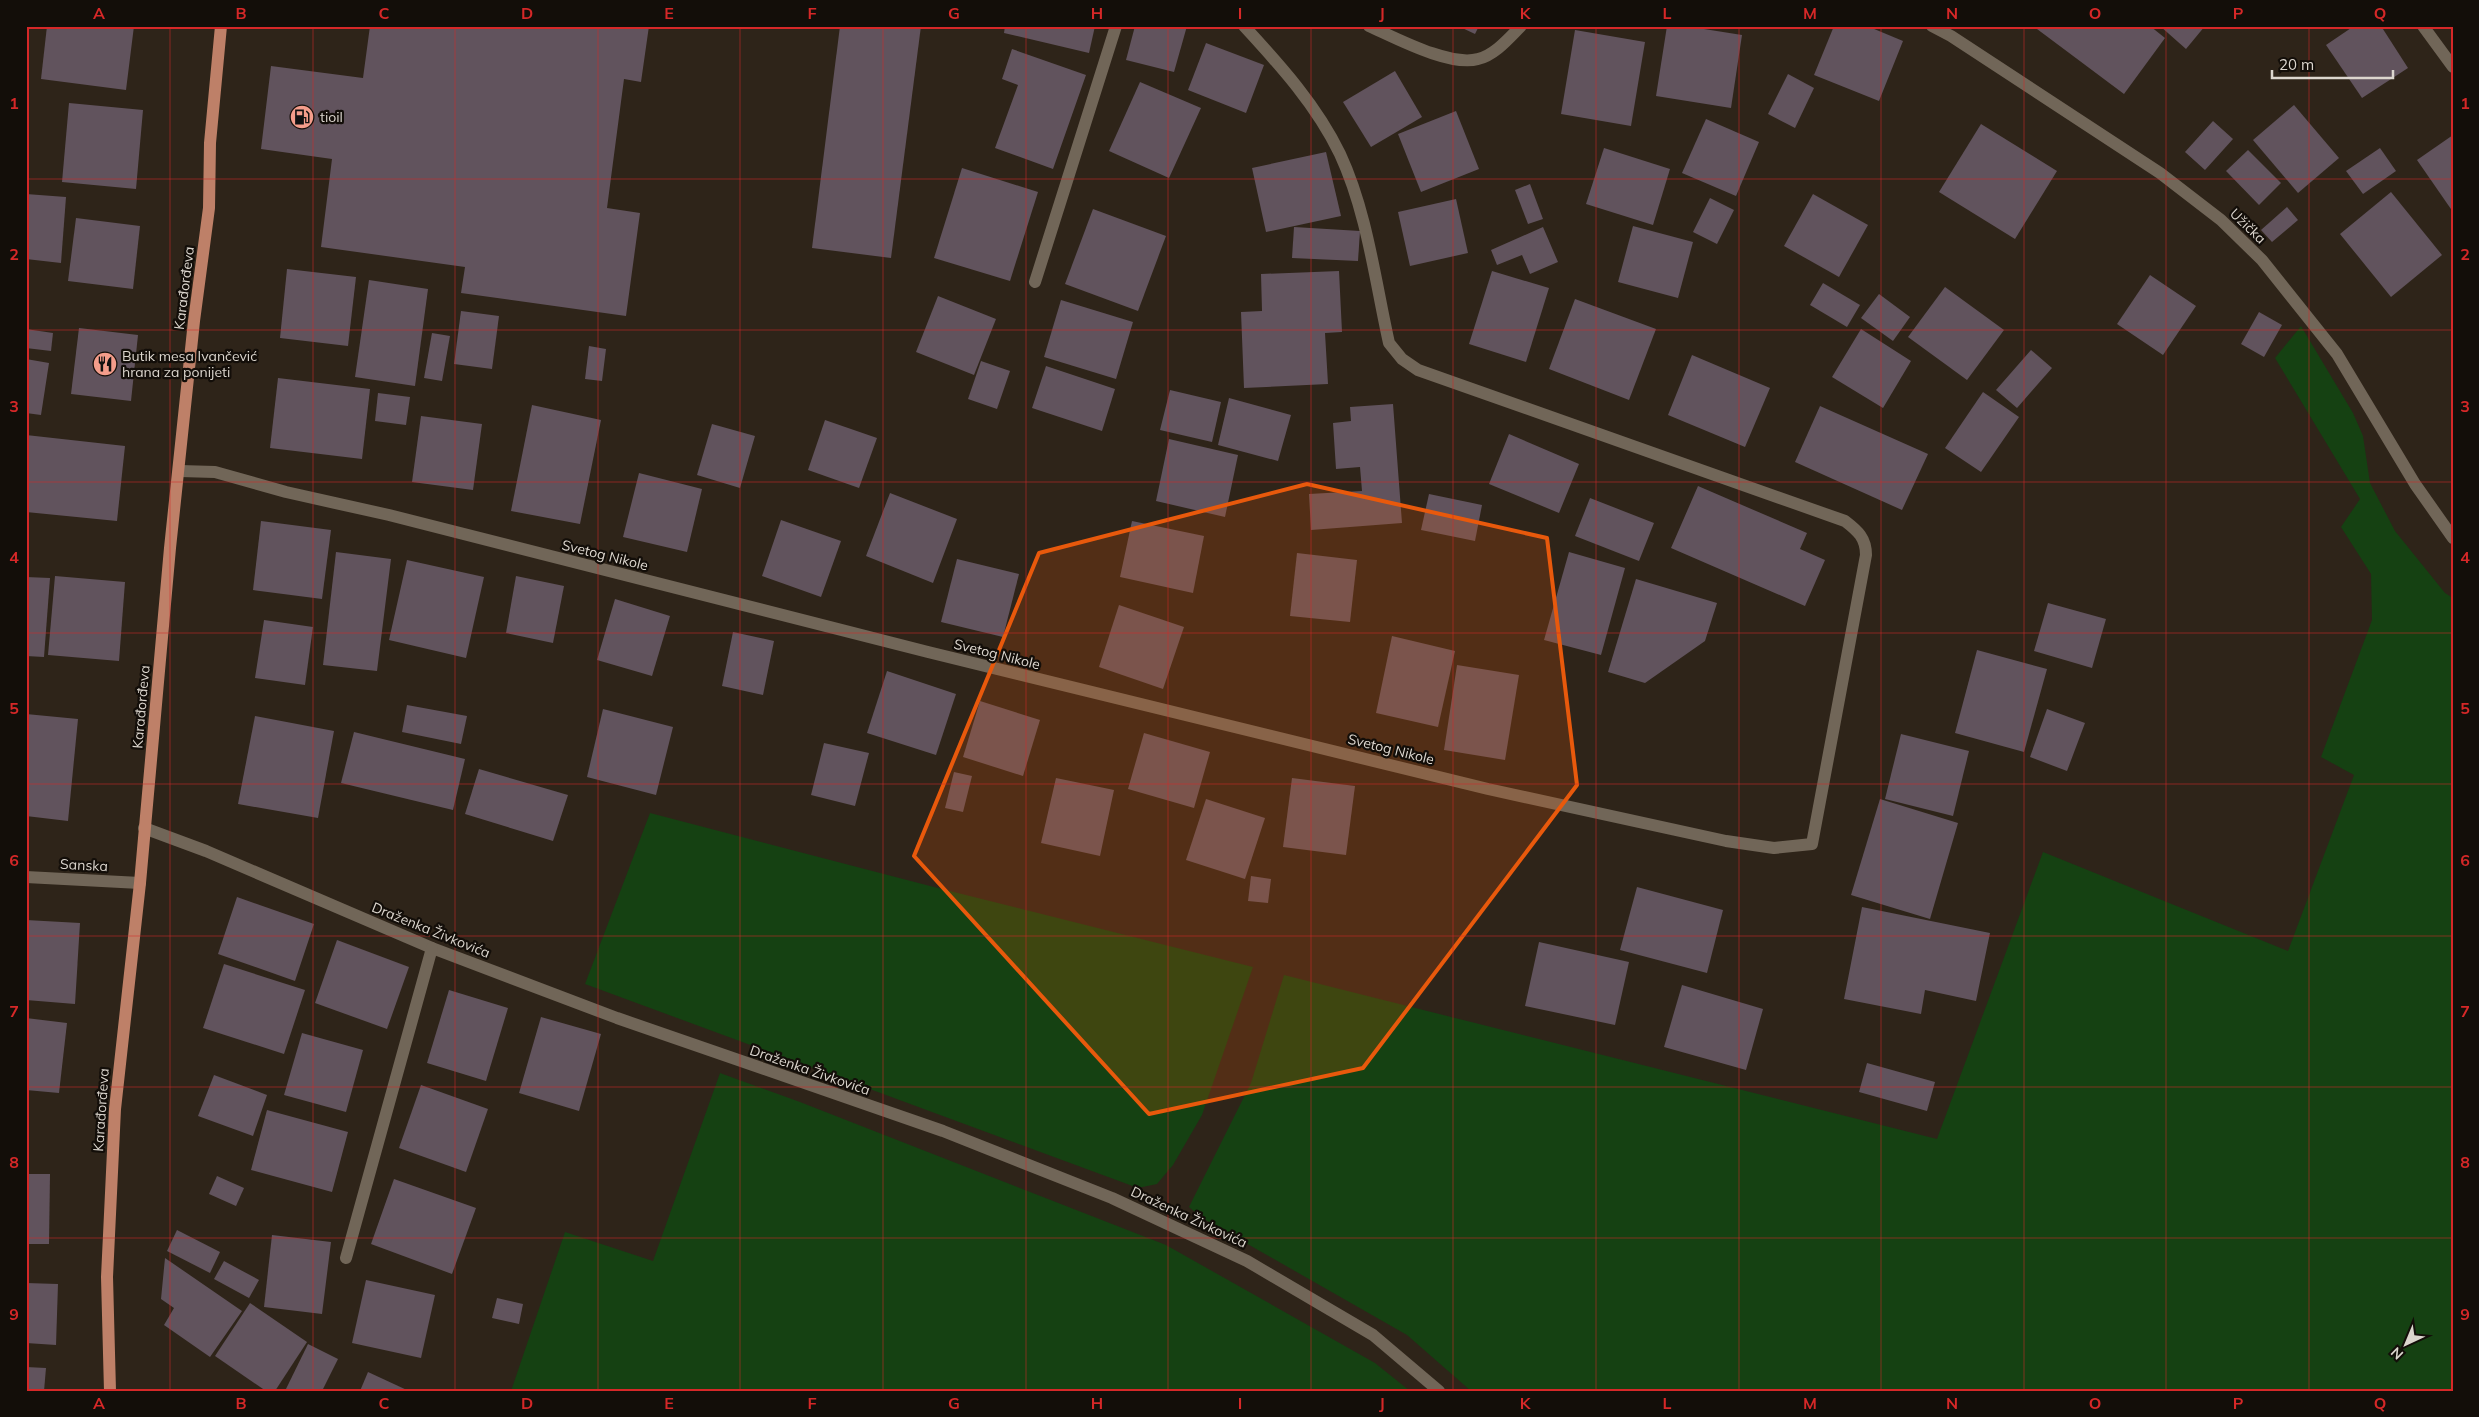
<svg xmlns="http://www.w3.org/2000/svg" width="2479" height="1417" font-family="Mulish,sans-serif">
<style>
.grass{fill:#154112}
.building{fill:#61535d}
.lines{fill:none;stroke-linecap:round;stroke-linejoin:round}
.street{stroke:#716658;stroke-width:12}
.secondary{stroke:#716658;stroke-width:12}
.primary{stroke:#be8068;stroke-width:12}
.marked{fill:#e8590c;fill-opacity:0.2;stroke:#e8590c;stroke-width:4;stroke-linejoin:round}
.grid{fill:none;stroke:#d62828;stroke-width:1;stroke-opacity:0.55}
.labels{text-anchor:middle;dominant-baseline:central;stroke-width:4.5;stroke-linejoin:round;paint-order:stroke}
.poi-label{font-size:14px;fill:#dcd6ce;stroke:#130e09;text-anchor:start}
.street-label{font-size:14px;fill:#dcd6ce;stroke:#130e09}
.neatline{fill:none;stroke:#d62828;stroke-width:2}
.grid-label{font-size:16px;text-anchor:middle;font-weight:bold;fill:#d62828}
</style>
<rect width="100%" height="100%" fill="#2e2419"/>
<g class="grass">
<path d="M2301,326L2353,413L2363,436L2370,483L2395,531L2445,593L2453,598V1391H1471L1407,1335L1202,1218L1189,1207L1251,1083L1284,975L1937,1139L2043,852L2288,951L2354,775L2321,757L2372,620L2371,574L2341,527L2360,499L2275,358Z"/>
<path d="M650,813L930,886L1253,967L1202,1115L1173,1165L1157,1184L1138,1188L585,984Z"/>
<path d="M720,1073L800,1102L1166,1245L1375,1363L1410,1391H511L565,1232L653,1261Z"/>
</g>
<g class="building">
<path d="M47,26H134L126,90L41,79Z"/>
<path d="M370,26H649L641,82L624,79L607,208L640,213L626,316L461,293L465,267L321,247L332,159L261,149L271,66L363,78Z"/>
<path d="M840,26H921L891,258L812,248Z"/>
<path d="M1005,26H1095L1089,53L1004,33Z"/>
<path d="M1135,26H1187L1174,72L1126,60Z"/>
<path d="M1458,26H1479L1475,34Z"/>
<path d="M1667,26H1685L1742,35L1731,108L1656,96Z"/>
<path d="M1834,26H1867L1903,41L1879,101L1814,75Z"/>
<path d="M2033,26H2150L2165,38L2124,94Z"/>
<path d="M2160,26H2205L2186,49Z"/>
<path d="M2354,26H2381L2408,68L2362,98L2326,45Z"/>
<path d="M1575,30L1645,42L1631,126L1561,114Z"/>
<path d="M1206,43L1264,65L1246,113L1188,90Z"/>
<path d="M1012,49L1086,75L1053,169L995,148L1018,85L1002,79Z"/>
<path d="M1395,71L1422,117L1371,147L1343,102Z"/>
<path d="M1788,74L1814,88L1795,128L1768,114Z"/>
<path d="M1140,82L1201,108L1169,178L1109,151Z"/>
<path d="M69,103L143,110L136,189L62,182Z"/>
<path d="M2294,105L2339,158L2298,193L2253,140Z"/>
<path d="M1456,111L1479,169L1421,192L1398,134Z"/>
<path d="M1706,119L1759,142L1736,196L1682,173Z"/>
<path d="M2213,121L2233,139L2205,170L2185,152Z"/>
<path d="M1981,124L2057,171L2015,239L1939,192Z"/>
<path d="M2453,135V212L2417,160Z"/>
<path d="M1604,148L1670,169L1653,225L1586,204Z"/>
<path d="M2380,148L2396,171L2363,194L2346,171Z"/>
<path d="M2248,150L2281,183L2259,205L2226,171Z"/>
<path d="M1326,152L1341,216L1266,232L1252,168Z"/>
<path d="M962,168L1038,192L1010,281L934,258Z"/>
<path d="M1530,184L1543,219L1528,224L1515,190Z"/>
<path d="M2391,192L2442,255L2391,297L2340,234Z"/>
<path d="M26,194L66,197L61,263L26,259Z"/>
<path d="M1813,194L1868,225L1839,277L1784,246Z"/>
<path d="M1710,198L1734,210L1717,244L1693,232Z"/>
<path d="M1456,199L1468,253L1410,266L1398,212Z"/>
<path d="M2287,207L2298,220L2272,242L2261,230Z"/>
<path d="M1093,209L1166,236L1138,311L1065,284Z"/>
<path d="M76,218L140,226L133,289L68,281Z"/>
<path d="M1633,226L1693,242L1678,298L1618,282Z"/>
<path d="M1294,227L1360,231L1358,261L1292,258Z"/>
<path d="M1543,227L1558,262L1530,274L1522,255L1497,265L1491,250Z"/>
<path d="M287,269L356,277L348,346L280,338Z"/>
<path d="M1339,271L1342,332L1325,333L1328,384L1244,388L1241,312L1262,311L1261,274Z"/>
<path d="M1492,271L1549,288L1526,362L1469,344Z"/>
<path d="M2150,275L2196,306L2163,355L2117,324Z"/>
<path d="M369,280L428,289L415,386L355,377Z"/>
<path d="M1823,283L1860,305L1847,327L1810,305Z"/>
<path d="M1945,287L2004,330L1967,380L1908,337Z"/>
<path d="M1879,294L1910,317L1893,341L1861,318Z"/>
<path d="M938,296L996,319L974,375L916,352Z"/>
<path d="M1575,299L1656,329L1629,400L1549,369Z"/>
<path d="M1061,300L1133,322L1116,379L1044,357Z"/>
<path d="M461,311L499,316L492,369L454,364Z"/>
<path d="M2259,312L2282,325L2264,357L2241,344Z"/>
<path d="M79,328L138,335L131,401L71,394Z"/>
<path d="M26,329L53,333L51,351L26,348Z"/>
<path d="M1861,329L1911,361L1883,408L1832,377Z"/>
<path d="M432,333L450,336L442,381L424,378Z"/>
<path d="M589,346L606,349L602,381L585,379Z"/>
<path d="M2031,350L2052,368L2017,408L1996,390Z"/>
<path d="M1692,355L1770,388L1745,447L1668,415Z"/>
<path d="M26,359L49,363L41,415L26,413Z"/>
<path d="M981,361L1010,371L997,409L968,399Z"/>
<path d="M1046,366L1115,389L1102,431L1032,408Z"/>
<path d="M278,378L370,389L362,459L270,448Z"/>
<path d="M1170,390L1221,402L1212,442L1160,430Z"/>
<path d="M1983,392L2019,417L1981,472L1945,448Z"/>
<path d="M378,393L410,397L406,425L375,421Z"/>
<path d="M1229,398L1291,415L1278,461L1218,445Z"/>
<path d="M1393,404L1402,523L1311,530L1309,494L1362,491L1360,467L1336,469L1333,423L1351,421L1350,407Z"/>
<path d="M532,405L601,420L580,524L511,511Z"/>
<path d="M1820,406L1928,454L1902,510L1795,462Z"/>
<path d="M421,416L482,424L473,490L412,482Z"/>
<path d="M825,420L877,438L859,488L808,470Z"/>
<path d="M712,424L755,436L740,488L697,475Z"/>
<path d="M1509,434L1579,464L1559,513L1489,484Z"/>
<path d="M26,435L125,446L117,521L26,512Z"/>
<path d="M1169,439L1238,455L1225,517L1156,501Z"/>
<path d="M639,473L702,489L687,552L623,537Z"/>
<path d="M1698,486L1807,533L1800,549L1825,560L1805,606L1671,548Z"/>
<path d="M890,493L957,519L933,583L866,556Z"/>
<path d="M1429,494L1482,505L1475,541L1421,530Z"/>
<path d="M1590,498L1654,523L1639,561L1575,536Z"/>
<path d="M781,520L841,541L821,597L762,576Z"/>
<path d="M261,521L331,530L322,599L253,590Z"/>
<path d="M1132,521L1204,536L1193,593L1120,577Z"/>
<path d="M336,552L391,559L377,671L323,665Z"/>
<path d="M1569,552L1625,568L1601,655L1544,640Z"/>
<path d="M1297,553L1357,560L1350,622L1290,616Z"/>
<path d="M957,559L1019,574L1003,637L941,622Z"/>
<path d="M407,560L484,577L466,658L389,640Z"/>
<path d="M55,576L125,582L119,661L48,655Z"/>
<path d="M516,576L564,586L553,643L506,633Z"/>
<path d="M26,577L50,578L44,657L26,656Z"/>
<path d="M1636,579L1717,603L1705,641L1645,683L1608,672Z"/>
<path d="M615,599L670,616L652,676L597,660Z"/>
<path d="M2048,603L2106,619L2092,668L2034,651Z"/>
<path d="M1119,605L1184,627L1163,689L1099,667Z"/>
<path d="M264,620L313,627L305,685L255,678Z"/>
<path d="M733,632L774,641L763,695L722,686Z"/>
<path d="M1392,636L1455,651L1438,727L1376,713Z"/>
<path d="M1977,650L2047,669L2024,752L1955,733Z"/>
<path d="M1457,665L1519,675L1505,760L1444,750Z"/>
<path d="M887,671L956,694L936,755L867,733Z"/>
<path d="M980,701L1040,720L1023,776L963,757Z"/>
<path d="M407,705L467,716L461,744L402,732Z"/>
<path d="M603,709L673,727L656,795L587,777Z"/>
<path d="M2047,709L2085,723L2067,771L2030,757Z"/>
<path d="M26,714L78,719L68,821L26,816Z"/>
<path d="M255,716L334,731L318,818L238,804Z"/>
<path d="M354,732L465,759L453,810L341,783Z"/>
<path d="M1144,733L1210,752L1194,808L1128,789Z"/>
<path d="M1901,734L1969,751L1953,816L1885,799Z"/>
<path d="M824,743L869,753L855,806L811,795Z"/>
<path d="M479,769L568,795L553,841L465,814Z"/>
<path d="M954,772L972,776L963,812L945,808Z"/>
<path d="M1056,778L1114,790L1100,856L1041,843Z"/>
<path d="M1292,778L1355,786L1346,855L1283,847Z"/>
<path d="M1206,799L1265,818L1245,879L1186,860Z"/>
<path d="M1880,799L1958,823L1930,919L1851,895Z"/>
<path d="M1251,876L1271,879L1268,903L1248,901Z"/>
<path d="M1637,887L1723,910L1707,973L1620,950Z"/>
<path d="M237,897L314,924L295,981L218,954Z"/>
<path d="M1862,907L1990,933L1976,1001L1925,990L1921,1014L1844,999Z"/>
<path d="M26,920L80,923L75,1004L26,1000Z"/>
<path d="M337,940L409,967L387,1029L315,1003Z"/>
<path d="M1539,942L1629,962L1615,1025L1525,1006Z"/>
<path d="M224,964L305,990L284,1054L203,1028Z"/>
<path d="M1682,985L1763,1009L1746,1070L1664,1047Z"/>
<path d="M449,990L508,1008L486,1081L427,1063Z"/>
<path d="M541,1017L601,1034L579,1111L519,1093Z"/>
<path d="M26,1018L67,1023L59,1093L26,1090Z"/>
<path d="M302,1033L363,1050L346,1112L284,1095Z"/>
<path d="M1867,1063L1935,1082L1927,1111L1859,1092Z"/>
<path d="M214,1075L267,1095L253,1136L198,1116Z"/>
<path d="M421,1085L488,1109L466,1172L399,1148Z"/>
<path d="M267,1110L348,1132L332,1192L251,1170Z"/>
<path d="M26,1174H50L49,1244H26Z"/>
<path d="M217,1176L244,1188L236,1206L209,1194Z"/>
<path d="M394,1179L476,1208L452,1274L371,1244Z"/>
<path d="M177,1230L220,1252L210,1273L167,1251Z"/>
<path d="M272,1235L331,1242L322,1314L264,1307Z"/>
<path d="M165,1258L242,1311L210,1357L164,1325L174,1308L161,1299Z"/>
<path d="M224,1261L259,1280L249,1298L214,1279Z"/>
<path d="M366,1280L435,1295L421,1358L352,1343Z"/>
<path d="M26,1283L58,1284L56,1345L26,1343Z"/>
<path d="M497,1298L523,1304L519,1324L492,1318Z"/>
<path d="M250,1303L307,1342L275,1391H266L215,1356Z"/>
<path d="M308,1344L338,1359L322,1391H285Z"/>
<path d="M26,1367L46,1368L44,1391H26Z"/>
<path d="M368,1372L409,1391H360Z"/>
</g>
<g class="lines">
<g class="street">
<path d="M1369,26C1396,38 1450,67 1478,59C1495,55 1509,38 1521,26"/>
<path d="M1932,26L1951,36L2160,173L2221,220L2262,260L2337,354L2415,484L2453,538"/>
<path d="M2423,26L2453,67"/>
<path d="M1035,282L1116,26"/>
<path d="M180,471L215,472L286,492L389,515L928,652L1488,789L1726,841L1774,848L1812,844L1866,555C1866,538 1858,531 1845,521L1418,370L1402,359L1389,343C1375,280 1367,212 1340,154C1317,106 1280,65 1244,26"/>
<path d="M144,828L206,851L432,948L617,1018L943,1131L1112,1198L1247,1261L1373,1335L1439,1391"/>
<path d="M346,1258L432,948"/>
</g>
<path class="secondary" d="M26,877L140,883"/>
<path class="primary" d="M110,1391L107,1277L115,1109L140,883L170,548L194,321L209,208L210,143L221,26"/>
</g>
<path class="marked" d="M1307,484L1547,538L1577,785L1363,1068L1149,1114L914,856L1039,553Z"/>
<path class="grid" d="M170,26V1391M313,26V1391M455,26V1391M598,26V1391M740,26V1391M883,26V1391M1026,26V1391M1168,26V1391M1311,26V1391M1453,26V1391M1596,26V1391M1739,26V1391M1881,26V1391M2024,26V1391M2166,26V1391M2309,26V1391M26,179H2453M26,330H2453M26,482H2453M26,633H2453M26,784H2453M26,936H2453M26,1087H2453M26,1238H2453"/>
<defs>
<g id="fuel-disc" transform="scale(1.25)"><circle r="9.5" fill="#f49d8b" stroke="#130e09"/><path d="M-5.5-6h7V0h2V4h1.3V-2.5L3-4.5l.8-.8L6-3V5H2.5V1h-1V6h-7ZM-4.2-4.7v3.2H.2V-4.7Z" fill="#111"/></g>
<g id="restaurant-disc" transform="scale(1.25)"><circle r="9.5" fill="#f49d8b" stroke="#130e09"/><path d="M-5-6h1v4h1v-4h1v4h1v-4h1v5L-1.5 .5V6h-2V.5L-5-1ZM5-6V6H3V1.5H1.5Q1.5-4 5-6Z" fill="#111"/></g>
</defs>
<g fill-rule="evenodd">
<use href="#fuel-disc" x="302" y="117"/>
<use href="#restaurant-disc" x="105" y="364"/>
</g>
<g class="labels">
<g class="poi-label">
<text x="320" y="117">tioil</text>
<text x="122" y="356">Butik mesa Ivančević<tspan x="122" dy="16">hrana za ponijeti</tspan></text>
</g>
<g class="street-label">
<text transform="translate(2248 226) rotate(44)">Užička</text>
<text transform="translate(184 288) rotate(-83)">Karađorđeva</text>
<text transform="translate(605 555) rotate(14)">Svetog Nikole</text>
<text transform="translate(997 654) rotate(14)">Svetog Nikole</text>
<text transform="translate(141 707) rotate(-85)">Karađorđeva</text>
<text transform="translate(1391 749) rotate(14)">Svetog Nikole</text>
<text transform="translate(84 865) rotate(3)">Sanska</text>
<text transform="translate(431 930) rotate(22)">Draženka Živkovića</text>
<text transform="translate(810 1070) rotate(19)">Draženka Živkovića</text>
<text transform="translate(101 1110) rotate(-86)">Karađorđeva</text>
<text transform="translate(1189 1217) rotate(25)">Draženka Živkovića</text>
</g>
</g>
<rect width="2479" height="1417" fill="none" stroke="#130e09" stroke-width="55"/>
<g transform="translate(2406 1344) rotate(224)" stroke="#130e09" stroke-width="4" paint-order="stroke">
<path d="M0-4L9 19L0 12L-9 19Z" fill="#dcd6ce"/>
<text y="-8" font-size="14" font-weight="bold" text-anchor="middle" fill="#dcd6ce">N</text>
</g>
<path d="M2272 70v8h121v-8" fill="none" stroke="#dcd6ce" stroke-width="2.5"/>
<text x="2279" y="70" font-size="15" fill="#dcd6ce" stroke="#130e09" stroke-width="4" paint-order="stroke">20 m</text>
<rect x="28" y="28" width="2424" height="1362" class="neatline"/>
<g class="grid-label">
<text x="99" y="19">A</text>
<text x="241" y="19">B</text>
<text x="384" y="19">C</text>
<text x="527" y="19">D</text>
<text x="669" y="19">E</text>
<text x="812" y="19">F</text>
<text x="954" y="19">G</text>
<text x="1097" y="19">H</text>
<text x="1240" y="19">I</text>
<text x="1382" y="19">J</text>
<text x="1525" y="19">K</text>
<text x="1667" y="19">L</text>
<text x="1810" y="19">M</text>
<text x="1952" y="19">N</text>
<text x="2095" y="19">O</text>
<text x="2238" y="19">P</text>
<text x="2380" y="19">Q</text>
<text x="14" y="109">1</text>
<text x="2465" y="109">1</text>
<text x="14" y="260">2</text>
<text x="2465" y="260">2</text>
<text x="14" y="412">3</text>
<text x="2465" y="412">3</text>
<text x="14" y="563">4</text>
<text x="2465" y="563">4</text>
<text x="14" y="714">5</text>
<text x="2465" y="714">5</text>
<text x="14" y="866">6</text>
<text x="2465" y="866">6</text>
<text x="14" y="1017">7</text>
<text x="2465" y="1017">7</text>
<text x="14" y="1168">8</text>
<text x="2465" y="1168">8</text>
<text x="14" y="1320">9</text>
<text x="2465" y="1320">9</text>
<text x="99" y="1409">A</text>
<text x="241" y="1409">B</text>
<text x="384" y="1409">C</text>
<text x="527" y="1409">D</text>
<text x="669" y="1409">E</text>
<text x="812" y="1409">F</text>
<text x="954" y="1409">G</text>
<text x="1097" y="1409">H</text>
<text x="1240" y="1409">I</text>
<text x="1382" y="1409">J</text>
<text x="1525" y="1409">K</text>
<text x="1667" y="1409">L</text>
<text x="1810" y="1409">M</text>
<text x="1952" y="1409">N</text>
<text x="2095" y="1409">O</text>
<text x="2238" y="1409">P</text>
<text x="2380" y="1409">Q</text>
</g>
</svg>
